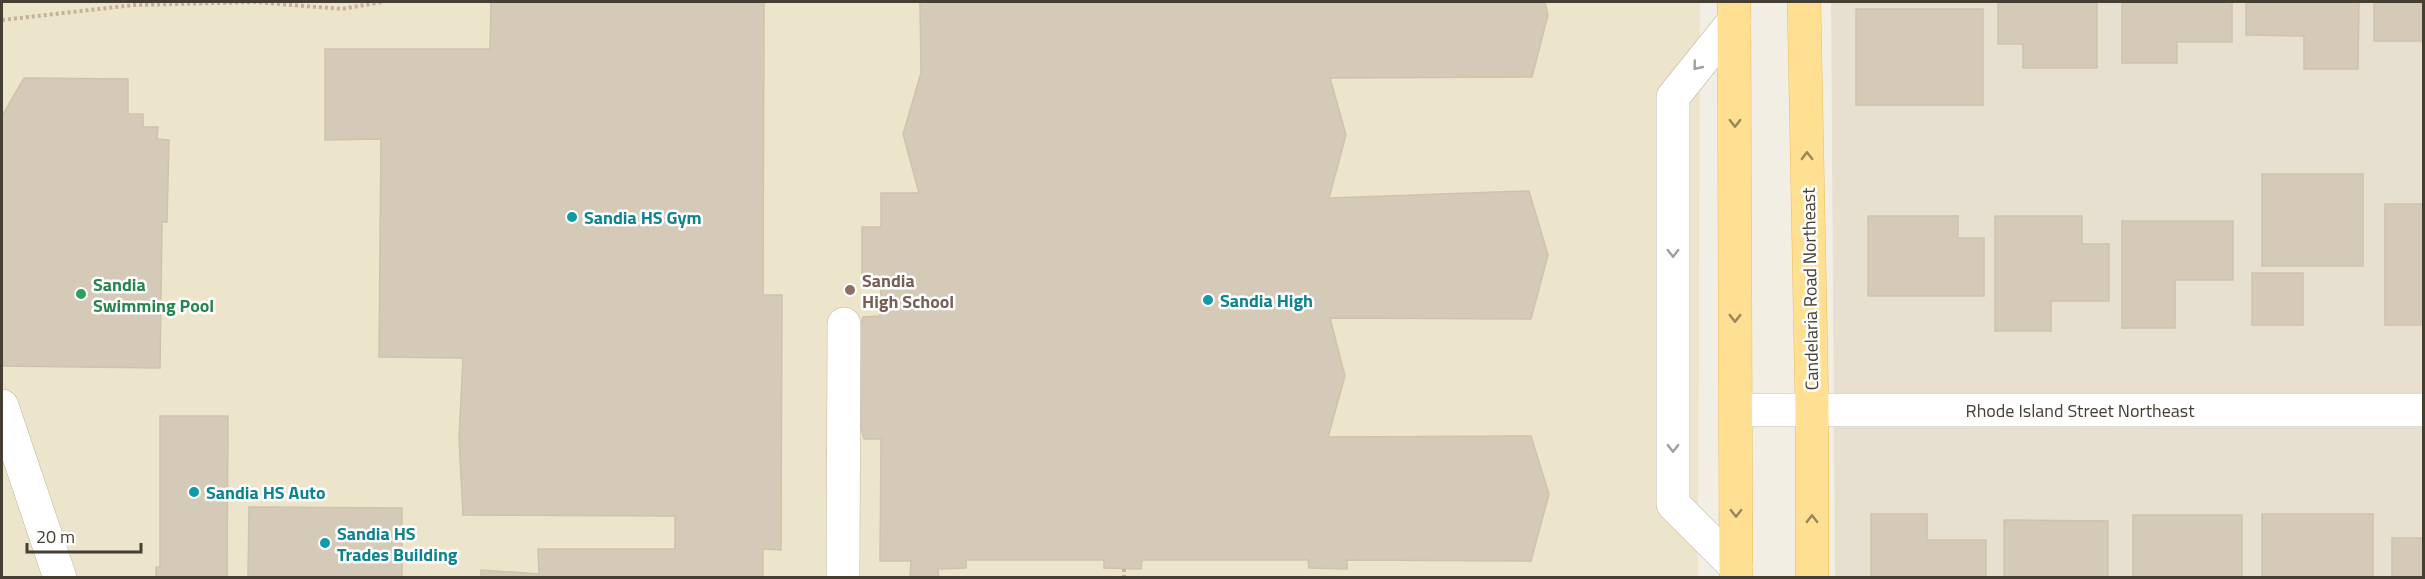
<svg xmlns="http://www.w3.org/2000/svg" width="2425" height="579" font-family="'Titillium Web',sans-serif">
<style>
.residential{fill:#e7e0d1}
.education{fill:#ede4cc}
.building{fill:#d5cab8;stroke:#d0c2ab;stroke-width:1.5}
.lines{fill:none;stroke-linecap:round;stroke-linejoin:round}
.minor-casing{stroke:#bfb6a6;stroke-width:34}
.major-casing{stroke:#ebbf5a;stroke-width:34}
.path{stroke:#c2b296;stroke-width:4;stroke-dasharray:3 3;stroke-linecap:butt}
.minor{stroke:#fff;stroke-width:33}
.major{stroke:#ffdf91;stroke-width:33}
.oneway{stroke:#a29e99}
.oneway2{stroke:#99865d}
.culture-dot{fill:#0f9aa8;stroke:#fff;stroke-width:2}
.education-dot{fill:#8d6e63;stroke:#fff;stroke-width:2}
.leisure-dot{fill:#2e9e5b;stroke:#fff;stroke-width:2}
.labels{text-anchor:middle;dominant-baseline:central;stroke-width:5;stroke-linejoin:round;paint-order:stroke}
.culture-label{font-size:18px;font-weight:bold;fill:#0d838f;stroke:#fff;text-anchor:start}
.education-label{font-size:18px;font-weight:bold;fill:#785e54;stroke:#fff;text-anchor:start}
.leisure-label{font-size:18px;font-weight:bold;fill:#27864d;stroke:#fff;text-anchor:start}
.street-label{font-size:18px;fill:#453e33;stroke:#fff}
</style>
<rect width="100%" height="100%" fill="#f3eee4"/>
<path class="residential" d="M1831,2H2423V577H1835Z"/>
<path class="education" d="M2,2H1700L1698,577H2Z"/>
<g class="building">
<path d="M491,2H764L763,295H782L781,550L763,549V578H481V570L539,574L538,549H675V516L463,515L459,438L463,358L379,357L381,139L325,140V49H490Z"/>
<path d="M920,2H1545L1548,15L1532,77L1330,78L1346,135L1329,198L1529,191L1548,255L1531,319L1330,318L1345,376L1328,437L1531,436L1549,494L1531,561L1347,560V569L1309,568L1308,560H1142L1141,569L1104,568V560H966V568L938,569L939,578H910L911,561H880L881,439H864L847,377L863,317L880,316L881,283H862V227H881V193H919L903,134L921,73Z"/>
<path d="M1998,2H2097V68H2023V44H1998Z"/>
<path d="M2122,2H2232V42H2177V63H2122Z"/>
<path d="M2246,2H2359L2358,69H2304V36L2246,35Z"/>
<rect x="2374" y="2" width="50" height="39"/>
<rect x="1856" y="9" width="127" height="96"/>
<path d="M24,78L128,79V114H143V127H158L157,139L169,140L167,222H162L160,368L2,366V116Z"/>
<rect x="2262" y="174" width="101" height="92"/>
<rect x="2385" y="204" width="39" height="121"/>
<path d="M1868,216H1958V238H1984V296H1868Z"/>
<path d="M1995,216H2082V244H2109V301H2051V331H1995Z"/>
<path d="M2122,221H2233V280H2175V328H2122Z"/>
<rect x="2252" y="273" width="51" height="52"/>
<path d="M160,416H228L227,578H156V567H160Z"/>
<path d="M249,507L402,508V578H248Z"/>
<path d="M1871,514H1927V540H1986V578H1871Z"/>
<rect x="2262" y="514" width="111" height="64"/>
<rect x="2133" y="515" width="109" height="63"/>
<path d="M2004,520L2108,521V578H2004Z"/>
<rect x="2392" y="538" width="32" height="40"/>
</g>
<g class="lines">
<g class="minor-casing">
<g id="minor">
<path d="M1734,21L1673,97V504L1736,567"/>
<path d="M2,406L60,578"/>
<path d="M1736,410H2424"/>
<path d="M843,578L844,324"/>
</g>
</g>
<g class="major-casing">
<g id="major">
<path d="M1734,2L1736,578"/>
<path d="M1804,2L1812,410V578"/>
</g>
</g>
<g class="path">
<path d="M2,20L134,5L256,2L342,9L382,2"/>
<path d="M1124,578V568"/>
</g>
<use href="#minor" class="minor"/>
<use href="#major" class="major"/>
</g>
<defs><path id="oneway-chevron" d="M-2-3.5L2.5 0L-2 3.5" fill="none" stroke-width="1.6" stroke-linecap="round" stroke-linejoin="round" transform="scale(1.5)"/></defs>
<g class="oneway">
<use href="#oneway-chevron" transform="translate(1697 66) rotate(129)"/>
<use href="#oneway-chevron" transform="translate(1673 253) rotate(90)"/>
<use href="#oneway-chevron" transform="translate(1673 448) rotate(90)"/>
</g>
<g class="oneway2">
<use href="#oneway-chevron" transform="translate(1735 123) rotate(90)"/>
<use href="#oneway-chevron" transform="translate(1807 156) rotate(-91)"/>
<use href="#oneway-chevron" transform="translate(1735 318) rotate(90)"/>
<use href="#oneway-chevron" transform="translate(1736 513) rotate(90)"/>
<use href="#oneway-chevron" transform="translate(1812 519) rotate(-90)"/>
</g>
<g class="culture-dot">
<circle cx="572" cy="217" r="6"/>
<circle cx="1208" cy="300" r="6"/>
<circle cx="194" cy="492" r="6"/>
<circle cx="325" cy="543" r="6"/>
</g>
<circle class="education-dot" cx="850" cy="290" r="6"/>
<circle class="leisure-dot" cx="81" cy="294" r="6"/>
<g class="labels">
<g class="culture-label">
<text x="584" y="217">Sandia HS Gym</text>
<text x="1220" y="300">Sandia High</text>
<text x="206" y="492">Sandia HS Auto</text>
<text x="337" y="533">Sandia HS<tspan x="337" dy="21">Trades Building</tspan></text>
</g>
<g class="education-label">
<text x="862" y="280">Sandia<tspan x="862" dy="21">High School</tspan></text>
</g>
<g class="leisure-label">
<text x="93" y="284">Sandia<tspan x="93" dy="21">Swimming Pool</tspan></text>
</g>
<g class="street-label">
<text transform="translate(1810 289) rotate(-91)">Candelaria Road Northeast</text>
<text x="2080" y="410">Rhode Island Street Northeast</text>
</g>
</g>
<rect width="2425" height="579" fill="none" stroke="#453e33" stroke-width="6"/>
<path d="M27 543v9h114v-9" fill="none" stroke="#453e33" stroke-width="3"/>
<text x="36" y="543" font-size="18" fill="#453e33" stroke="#ffffff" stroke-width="4.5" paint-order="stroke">20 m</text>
</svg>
